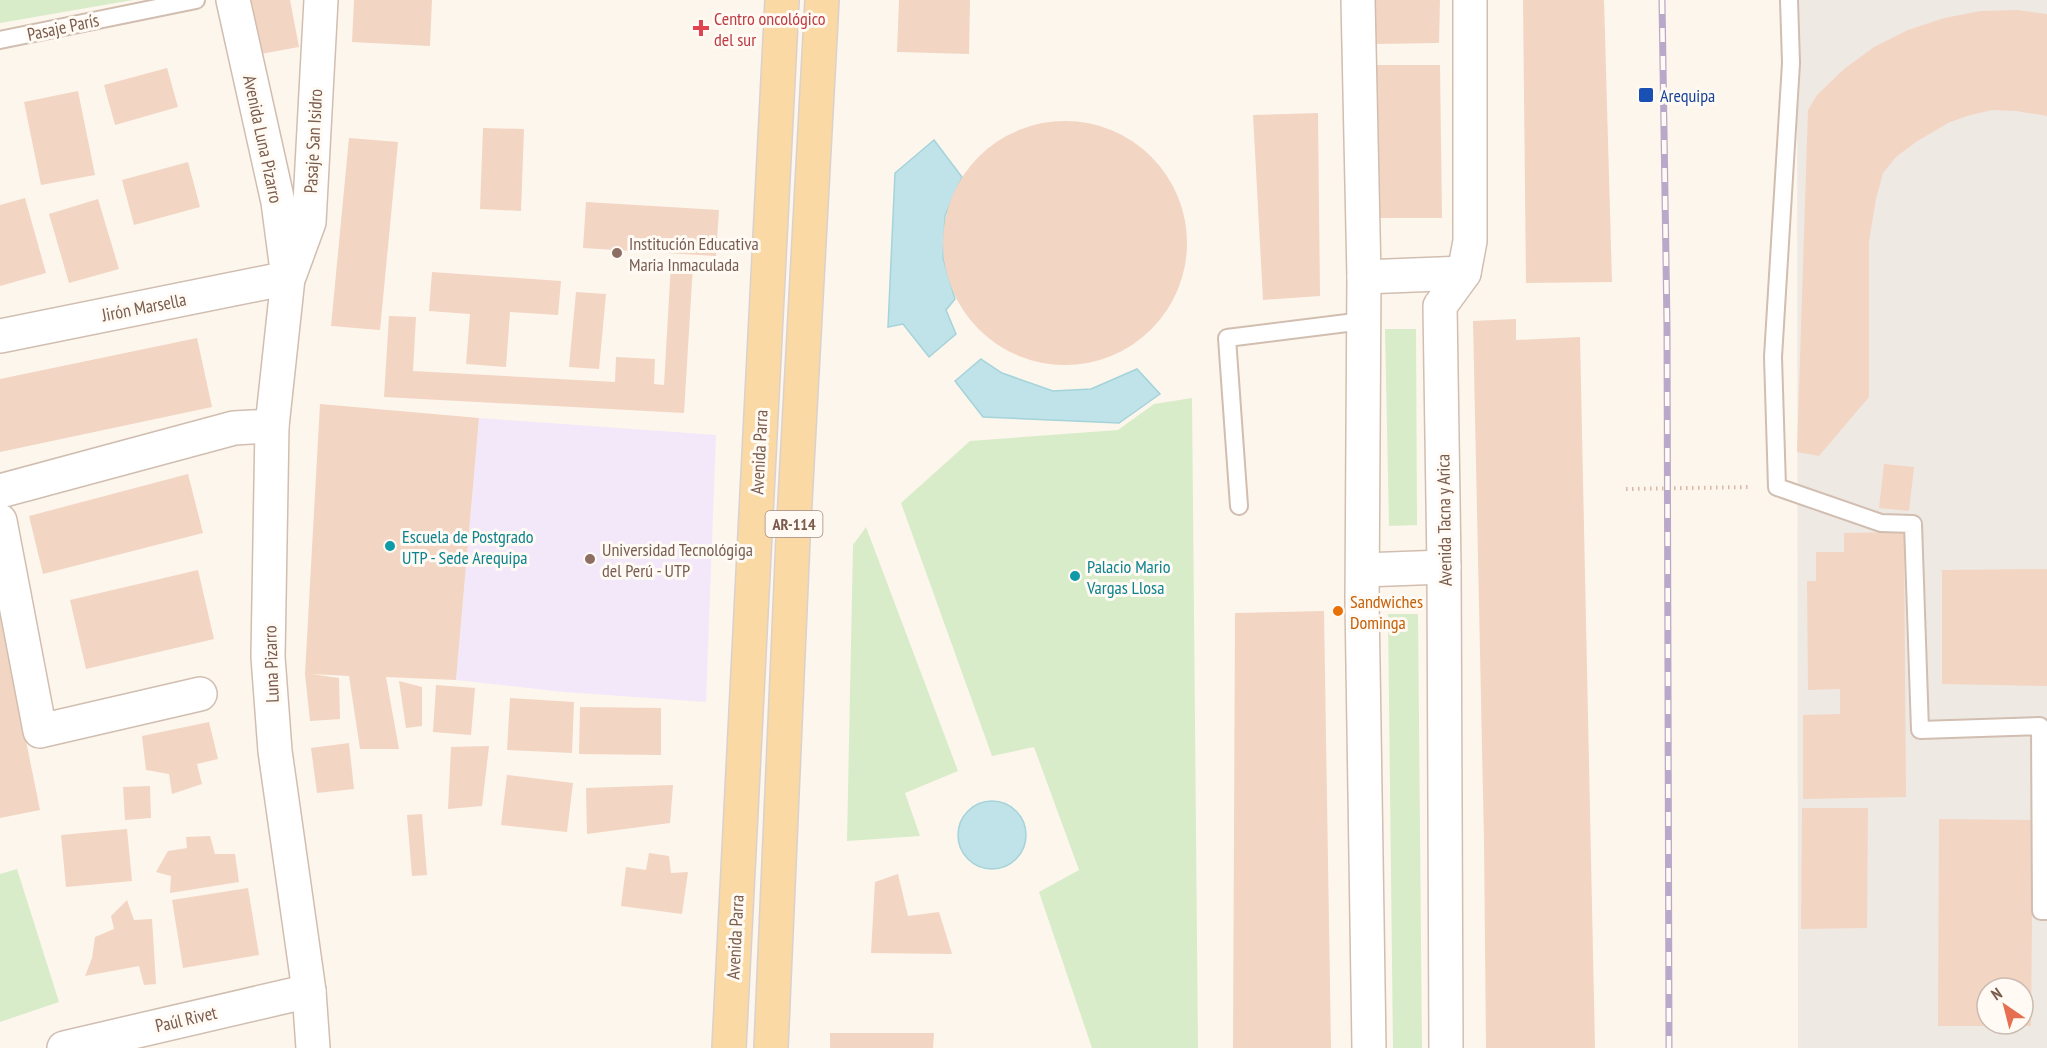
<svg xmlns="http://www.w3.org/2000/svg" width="2047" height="1048" font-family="'PT Sans Narrow',sans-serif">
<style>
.industrial{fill:#efe9e4;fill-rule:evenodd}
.education{fill:#f3e8fa}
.green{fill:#d8ecc9}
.water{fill:#bfe3e8;stroke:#a5d3da;stroke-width:1.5}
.building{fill:#f3d5c3}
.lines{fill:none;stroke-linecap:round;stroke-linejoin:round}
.lane-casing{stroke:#d1beb0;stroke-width:20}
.street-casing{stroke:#d1beb0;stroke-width:36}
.primary-casing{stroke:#dad1cd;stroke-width:36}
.path{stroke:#d9b8a5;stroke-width:4;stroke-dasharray:1.5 4.5;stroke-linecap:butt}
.lane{stroke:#fff;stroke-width:16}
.street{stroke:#fff;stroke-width:33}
.primary{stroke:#fbd9a5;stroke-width:33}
.rail-casing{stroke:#b9a8c9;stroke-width:7}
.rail{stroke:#fffaf3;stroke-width:4.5;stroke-dasharray:14;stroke-linecap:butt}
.health-dot{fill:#e0444e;stroke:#fffaf3;stroke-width:2}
.transit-dot{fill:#1a4fb4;stroke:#fffaf3;stroke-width:2}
.education-dot{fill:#8d6e63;stroke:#fffaf3;stroke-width:2}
.culture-dot{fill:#0f9aa8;stroke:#fffaf3;stroke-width:2}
.food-dot{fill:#e8710a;stroke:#fffaf3;stroke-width:2}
.labels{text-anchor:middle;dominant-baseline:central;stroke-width:6;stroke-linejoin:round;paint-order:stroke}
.shield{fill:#fffaf3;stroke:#a28b7f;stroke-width:1.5}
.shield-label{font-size:16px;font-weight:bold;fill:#7a5c4d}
.health-label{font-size:18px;fill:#be3a42;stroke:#fffaf3;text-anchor:start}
.street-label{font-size:18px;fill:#7a5c4d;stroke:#fffaf3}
.transit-label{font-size:18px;fill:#164399;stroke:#fffaf3;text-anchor:start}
.education-label{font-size:18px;fill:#785e54;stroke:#fffaf3;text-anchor:start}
.culture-label{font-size:18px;fill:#0d838f;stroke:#fffaf3;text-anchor:start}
.food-label{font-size:18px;fill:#c56008;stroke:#fffaf3;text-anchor:start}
</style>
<rect width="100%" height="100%" fill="#fdf6ec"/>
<path class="industrial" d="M1797,0H2047V1048H1798ZM1987,988H2023V1024H1987Z"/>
<path class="education" d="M479,418L716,435L706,702L564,692L456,680Z"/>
<g class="green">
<path d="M0,0H133L0,23Z"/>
<path d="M1385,329H1416L1417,525L1389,526Z"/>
<path d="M1192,398L1198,1048H1092L1039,892L1079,870L1034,747L992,756L901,503L970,441L1118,430L1154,404Z"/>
<path d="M866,527L958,771L905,793L920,836L847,841L853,545Z"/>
<path d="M1388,614H1418L1422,1048H1393Z"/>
<path d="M17,869L59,1002L0,1022V874Z"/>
</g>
<g class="water">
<path d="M934,140L962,177L945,216L943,258L955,299L946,310L956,334L929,357L903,324L888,327L895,173Z"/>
<path d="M981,359L1002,373L1053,391L1091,389L1137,369L1160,394L1119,423L983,417L955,381Z"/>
<circle cx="992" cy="835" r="34"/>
</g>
<g class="building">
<path d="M245,0H290L299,47L255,55Z"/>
<path d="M354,0H432L430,46L352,42Z"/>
<path d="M899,0H970L969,54L897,52Z"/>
<path d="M1375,0H1440L1439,43L1375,44Z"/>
<path d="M1523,0H1604L1612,282L1526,283Z"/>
<path d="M2018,10L2047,14V116L2016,111L1992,110L1967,116L1948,123L1916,142L1896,157L1883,173L1876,199L1869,241V397L1819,456L1797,452L1808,110L1817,95L1844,69L1874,47L1908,30L1944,18L1981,11Z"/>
<path d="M1374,65H1440L1442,218H1376Z"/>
<path d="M167,68L178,107L115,125L104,85Z"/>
<path d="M78,91L95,175L41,185L24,102Z"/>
<path d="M1318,113L1320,296L1263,300L1253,115Z"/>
<circle cx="1065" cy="243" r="122"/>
<path d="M483,128L524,129L521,211L480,209Z"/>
<path d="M349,138L398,142L380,330L331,326Z"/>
<path d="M188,162L200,207L134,225L122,180Z"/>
<path d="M25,198L46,273L0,286V205Z"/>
<path d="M98,199L119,269L69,283L49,214Z"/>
<path d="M586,202L719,210L716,256L583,248Z"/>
<path d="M671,263L693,265L684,413L384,397L389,316L416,317L413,371L615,382L616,357L655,359L654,384L664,385Z"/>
<path d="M432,272L561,281L558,315L510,312L506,367L466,364L470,314L429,311Z"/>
<path d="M576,292L606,294L599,369L569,367Z"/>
<path d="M1516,319V340L1580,337L1595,1048H1486L1484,841L1473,321Z"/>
<path d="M197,338L212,407L0,452V379Z"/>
<path d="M320,404L479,418L456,680L386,677L399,749H360L349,676L311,674L339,678L340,719L310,721L305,674Z"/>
<path d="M1884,464L1914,467L1909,511L1879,508Z"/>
<path d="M188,474L203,533L43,574L29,516Z"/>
<path d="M1904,532L1906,797L1803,799V715L1840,714V689L1808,690L1807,581H1816V552H1844V533Z"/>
<path d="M2047,569V686L1942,684V570Z"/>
<path d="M198,570L214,639L86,669L70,600Z"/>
<path d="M1324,611L1331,1048H1233L1235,613Z"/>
<path d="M0,612L40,810L0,818Z"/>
<path d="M399,681L422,687V726L406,728Z"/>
<path d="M436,685L475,688L471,735L433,732Z"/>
<path d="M510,698L574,702L572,753L507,750Z"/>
<path d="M580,707L661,708V755L579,754Z"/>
<path d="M209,722L218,759L197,764L202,784L172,794L169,774L146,770L142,736Z"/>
<path d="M349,743L354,789L317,793L311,748Z"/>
<path d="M489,746L482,806L448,809L451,747Z"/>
<path d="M507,775L573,783L567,832L501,825Z"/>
<path d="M673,785L670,823L587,834L586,788Z"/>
<path d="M150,786L151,818L125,820L123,787Z"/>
<path d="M1802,808H1868L1867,928L1801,929Z"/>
<path d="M422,814L427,875L412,876L407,815Z"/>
<path d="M1939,819L2033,820L2031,1026H2023V988H1987V1026H1938Z"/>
<path d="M127,829L132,881L66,887L61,835Z"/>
<path d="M210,836L215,854H235L239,882L170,893L171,876L156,872L168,851L187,848L186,837Z"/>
<path d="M649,853L669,856L671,873L688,872L682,914L621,906L626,867L646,870Z"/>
<path d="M898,874L908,916L939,912L952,954L871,953L875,882Z"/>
<path d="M248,888L259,955L183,968L172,900Z"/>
<path d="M127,900L134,920L152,919L156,984L144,985L139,966L85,976L92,958L95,937L114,929L111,916Z"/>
<path d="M830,1033H934L933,1048H830Z"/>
</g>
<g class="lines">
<g class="lane-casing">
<g id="lane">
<path d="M1789,0L1791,63L1773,357L1777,487L1881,523L1913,524L1920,730L2040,726L2041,911H2047"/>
<path d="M0,40L196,0"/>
<path d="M1239,506L1227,338L1363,321"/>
</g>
</g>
<g class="street-casing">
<g id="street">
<path d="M233,0L278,202L288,278L272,426L268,657L275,751L309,991L313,1048"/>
<path d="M1358,0L1364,277L1362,601L1369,1048"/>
<path d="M290,274L309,222L321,0"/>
<path d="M1364,277L1464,273"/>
<path d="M0,336L288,278"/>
<path d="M0,491L234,428L272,426"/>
<path d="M0,521L40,731L200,694"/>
<path d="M1363,570L1444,567"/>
<path d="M64,1048L309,991"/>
<path d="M1446,1048L1444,567L1440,306L1464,273L1470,241V0"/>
</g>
</g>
<g class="primary-casing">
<g id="primary">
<path d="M729,1048L782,0"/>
<path d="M771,1048L793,539L822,0"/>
</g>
</g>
<path class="path" d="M1626,489L1751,487"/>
<use href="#lane" class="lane"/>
<use href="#street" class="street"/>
<use href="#primary" class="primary"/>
<g class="rail-casing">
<path id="rail" d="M1662,0L1667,326L1669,1048"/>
</g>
<use href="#rail" class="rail"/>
</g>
<path class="health-dot" d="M698 19h6v6h6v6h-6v6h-6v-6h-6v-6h6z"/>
<rect class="transit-dot" x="1638" y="87" width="16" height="16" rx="3"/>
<g class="education-dot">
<circle cx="617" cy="253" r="6"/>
<circle cx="590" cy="559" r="6"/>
</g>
<g class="culture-dot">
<circle cx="390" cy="546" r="6"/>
<circle cx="1075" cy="576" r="6"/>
</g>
<circle class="food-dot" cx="1338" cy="611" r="6"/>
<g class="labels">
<rect class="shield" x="765.5" y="511" width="57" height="26" rx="4.5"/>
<g class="shield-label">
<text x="794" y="524">AR-114</text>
</g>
<g class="health-label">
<text x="714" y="18">Centro oncológico<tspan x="714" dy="21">del sur</tspan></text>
</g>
<g class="street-label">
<text transform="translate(63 27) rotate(-12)">Pasaje París</text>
<text transform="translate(263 139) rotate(78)">Avenida Luna Pizarro</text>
<text transform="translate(313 141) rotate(-87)">Pasaje San Isidro</text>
<text transform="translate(144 307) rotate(-11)">Jirón Marsella</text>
<text transform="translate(759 452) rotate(-87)">Avenida Parra</text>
<text transform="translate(1444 520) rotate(-91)">Avenida Tacna y Arica</text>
<text transform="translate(271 664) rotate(-92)">Luna Pizarro</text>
<text transform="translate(735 937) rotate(-87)">Avenida Parra</text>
<text transform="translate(186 1019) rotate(-13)">Paúl Rivet</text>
</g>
<g class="transit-label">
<text x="1660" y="95">Arequipa</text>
</g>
<g class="education-label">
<text x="629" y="243">Institución Educativa<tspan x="629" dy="21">Maria Inmaculada</tspan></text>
<text x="602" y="549">Universidad Tecnológiga<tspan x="602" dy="21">del Perú - UTP</tspan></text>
</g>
<g class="culture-label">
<text x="402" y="536">Escuela de Postgrado<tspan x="402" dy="21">UTP - Sede Arequipa</tspan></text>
<text x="1087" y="566">Palacio Mario<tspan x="1087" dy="21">Vargas Llosa</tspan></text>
</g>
<g class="food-label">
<text x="1350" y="601">Sandwiches<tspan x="1350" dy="21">Dominga</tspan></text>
</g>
</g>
<g transform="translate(2005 1006) rotate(325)"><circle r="28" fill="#fffaf3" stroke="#cabbb1" stroke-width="1.5"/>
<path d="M0-4.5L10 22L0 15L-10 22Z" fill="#e76f51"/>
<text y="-9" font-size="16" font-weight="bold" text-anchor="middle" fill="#7a5c4d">N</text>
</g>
</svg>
